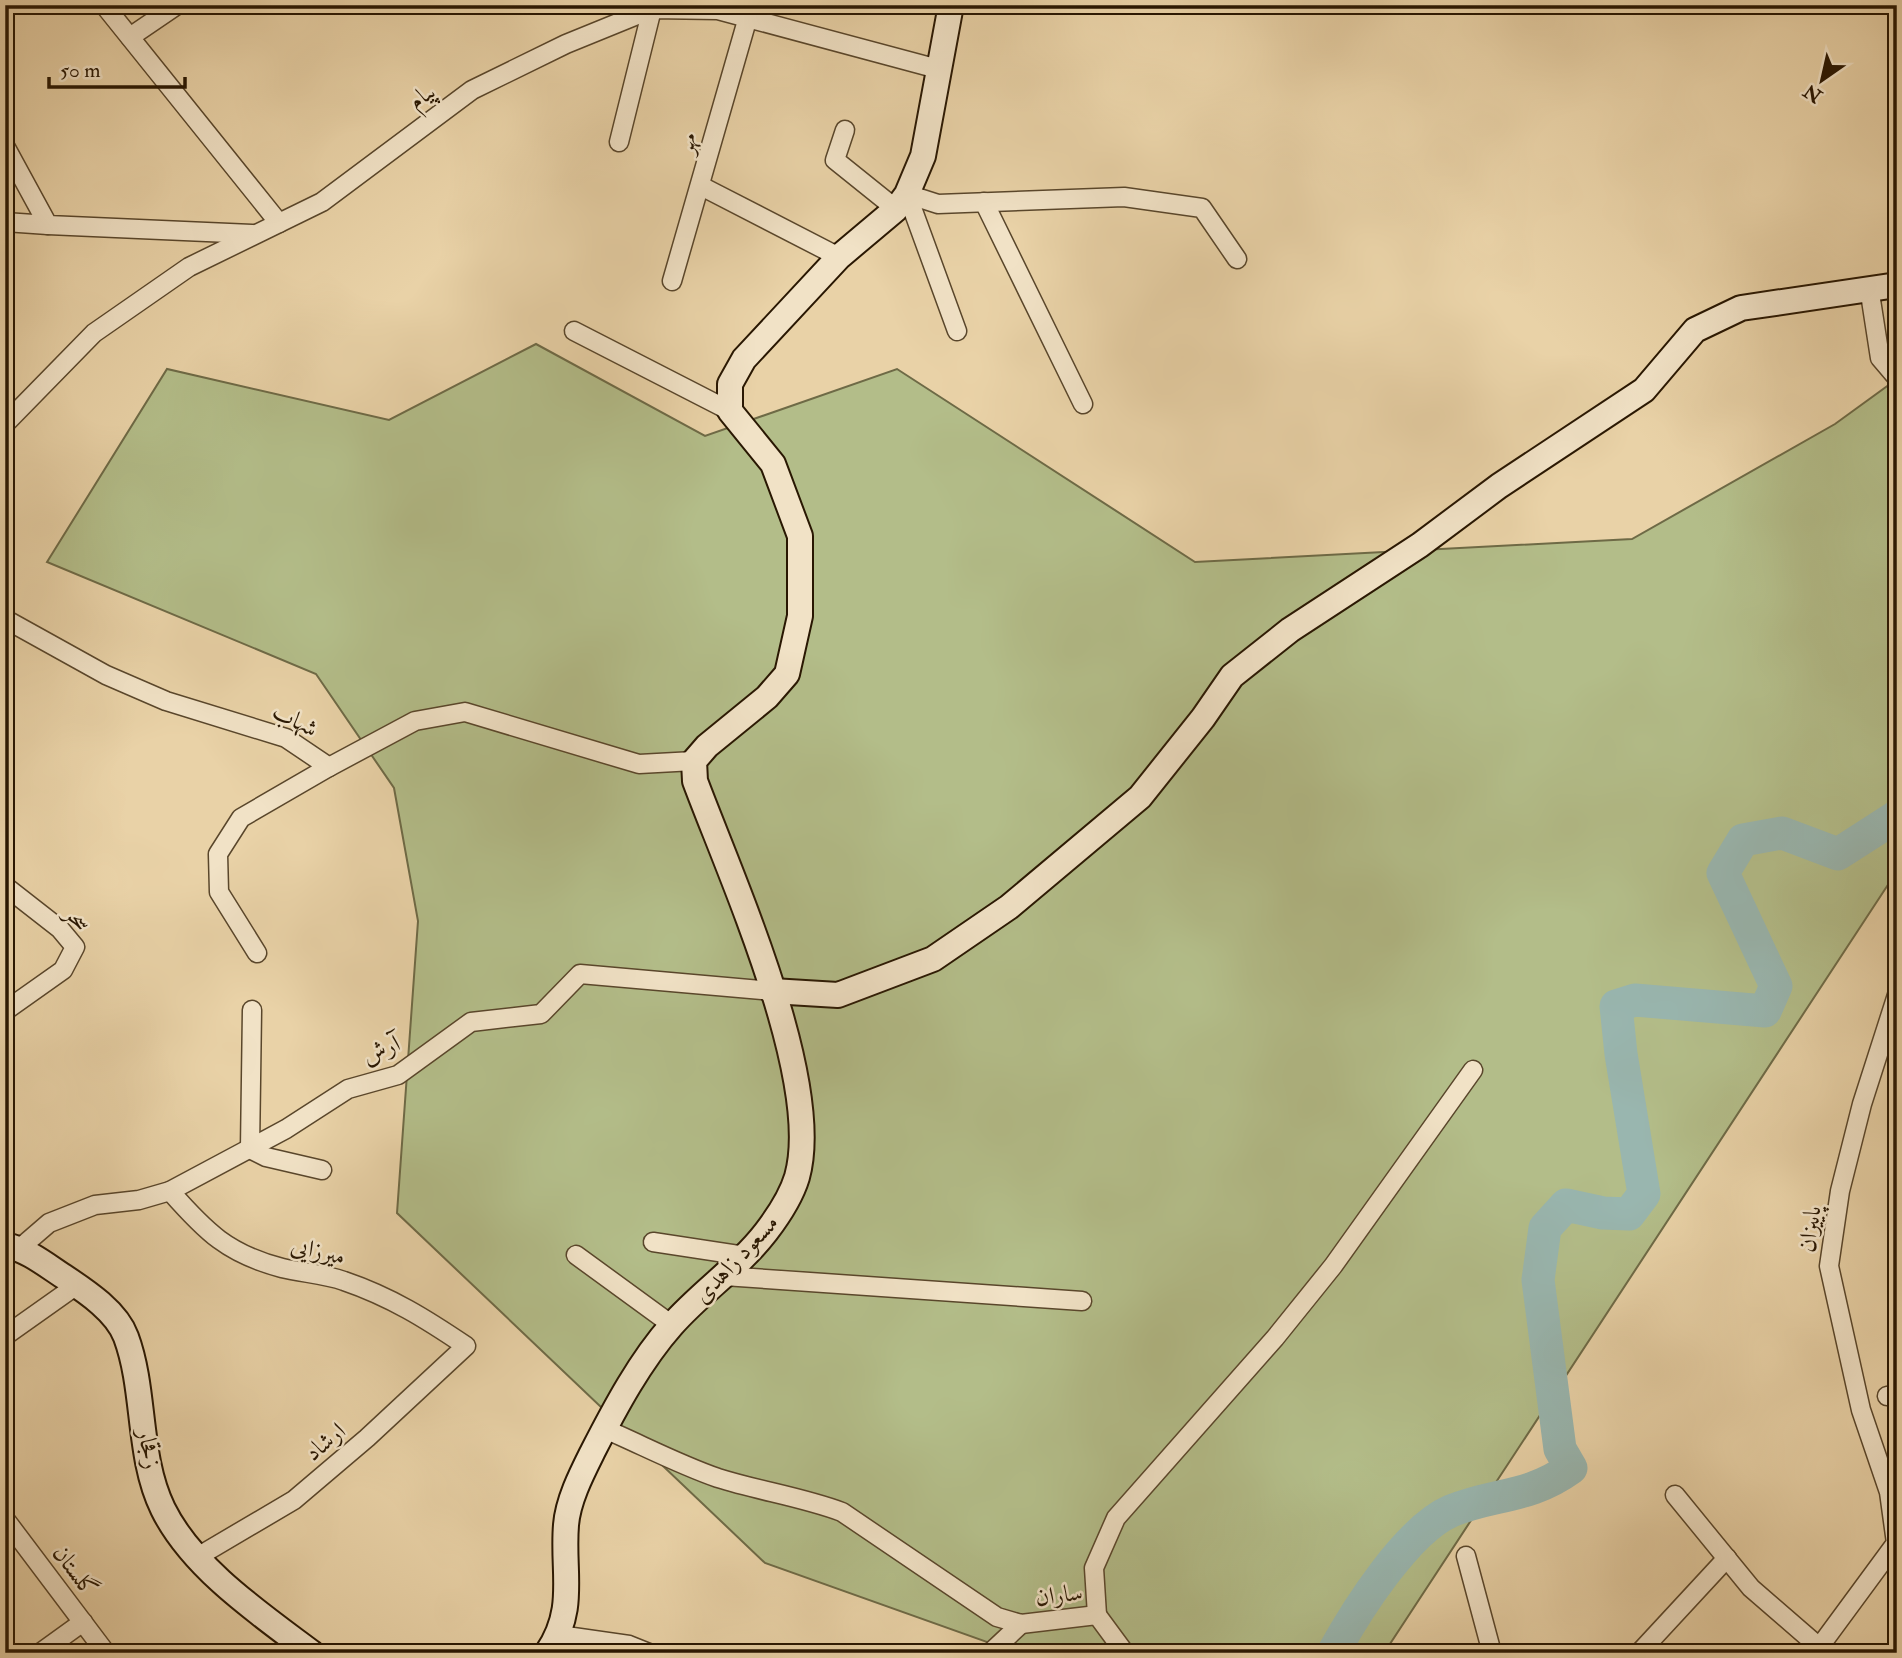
<svg xmlns="http://www.w3.org/2000/svg" width="1902" height="1658" font-family="'IM FELL Double Pica',Amiri,serif">
<style>
.green{fill:#b3bd89;stroke:#6e6a46;stroke-width:2}
.lines{fill:none;stroke-linecap:round;stroke-linejoin:round}
.river{stroke:#99b6af;stroke-width:33}
.street-casing{stroke:#59462b;stroke-width:21}
.secondary-casing{stroke:#291702;stroke-width:28}
.street{stroke:#f1e2c6;stroke-width:18}
.secondary{stroke:#f1e2c6;stroke-width:24}
.labels{text-anchor:middle;dominant-baseline:central;stroke-width:5;stroke-linejoin:round;paint-order:stroke}
.street-label{font-size:24px;fill:#291702;stroke:#f1e2c6}
</style>
<rect width="100%" height="100%" fill="#e9d2a7"/>
<filter id="stains"><feTurbulence type="fractalNoise" baseFrequency=".00286" numOctaves="4"/><feColorMatrix values="0 0 0 0 .2 0 0 0 0 .09 0 0 0 0 .02 0 0 0 .5 -.17"/></filter>
<radialGradient id="worn" r=".72"><stop offset=".6" stop-color="#630" stop-opacity="0"/><stop offset="1" stop-color="#630" stop-opacity=".3"/></radialGradient>
<path class="green" d="M536,344L705,436L897,369L1195,562L1632,539L1835,424L1897,379V871L1384,1653H1018L765,1563L397,1213L418,921L394,788L316,674L47,562L167,369L389,420Z"/>
<g class="lines">
<path class="river" d="M1333,1653C1356,1611 1407,1530 1451,1511C1494,1493 1528,1499 1571,1468L1560,1449L1538,1280L1545,1228L1566,1205L1603,1213L1629,1214L1644,1194L1621,1054L1616,1006L1635,1000L1765,1011L1776,986L1723,873L1743,840L1782,833L1838,854L1897,816"/>
<g class="street-casing">
<g id="street">
<path d="M104,5L279,223"/>
<path d="M130,37L177,5"/>
<path d="M845,130L835,160L896,209"/>
<path d="M619,142L652,9L649,5"/>
<path d="M5,146L48,225L252,234"/>
<path d="M701,186L839,257"/>
<path d="M907,194L938,204L1124,197L1202,208L1237,259"/>
<path d="M907,194L957,331"/>
<path d="M984,202L1083,404"/>
<path d="M5,222L48,225"/>
<path d="M672,281L748,17"/>
<path d="M1869,287L1880,358L1897,378"/>
<path d="M574,331L730,411"/>
<path d="M5,424L94,333L189,267L322,202L472,90L566,44L652,9L718,10L938,69"/>
<path d="M5,619L106,675L166,701L286,738L329,767L241,818L218,854L219,892L257,953"/>
<path d="M329,767L415,721L465,712L639,764L694,761"/>
<path d="M5,886L60,929L75,947L63,970L5,1011"/>
<path d="M252,1010L250,1149L266,1157L322,1170"/>
<path d="M170,1191C206,1232 228,1254 282,1268C302,1273 325,1274 344,1281C391,1297 426,1319 466,1346L367,1438L294,1500L199,1556"/>
<path d="M653,1242L745,1256"/>
<path d="M20,1248L49,1223L95,1205L139,1200L170,1191L286,1129L348,1089L398,1075L471,1022L541,1014L580,974L772,991"/>
<path d="M576,1255L672,1325"/>
<path d="M724,1276L1082,1301"/>
<path d="M5,1336L77,1285"/>
<path d="M1887,1396L1897,1395"/>
<path d="M605,1429C642,1445 680,1465 718,1478C759,1491 802,1497 842,1512L997,1617L1021,1624L1097,1615L1125,1653"/>
<path d="M1675,1495L1751,1588L1826,1653"/>
<path d="M5,1519L106,1653"/>
<path d="M1466,1556L1492,1653"/>
<path d="M1097,1615L1094,1568L1116,1518L1275,1338L1333,1266L1473,1070"/>
<path d="M559,1635L629,1645L649,1653"/>
<path d="M1640,1652L1727,1558"/>
<path d="M40,1653L83,1622"/>
<path d="M990,1653L1021,1624"/>
<path d="M1815,1653L1896,1543L1889,1492L1861,1410L1829,1266L1840,1191L1862,1104L1897,995"/>
</g>
</g>
<g class="secondary-casing">
<g id="secondary">
<path d="M772,991L838,995L933,959L1009,907L1140,797L1203,718L1232,676L1290,630L1420,545L1499,486L1644,390L1695,330L1741,308L1897,285"/>
<path d="M5,1245C28,1250 46,1265 66,1278C87,1292 117,1312 126,1337C146,1391 137,1456 163,1509C192,1568 260,1614 312,1653"/>
<path d="M547,1653C577,1609 562,1573 566,1525C568,1500 582,1473 593,1451C615,1408 640,1361 672,1325C701,1292 739,1267 766,1232C779,1215 791,1197 797,1177C824,1081 730,875 695,781L694,761L707,746L767,697L787,674L800,616V536L773,464L730,411V384L744,359L839,257L896,209L907,194L923,156L951,5"/>
</g>
</g>
<use href="#street" class="street"/>
<use href="#secondary" class="secondary"/>
</g>
<g class="labels">
<g class="street-label">
<text transform="translate(422 96) rotate(-37)">پیام</text>
<text transform="translate(687 143) rotate(-75)">مهر</text>
<text transform="translate(295 720) rotate(26)">شهاب</text>
<text transform="translate(78 919) rotate(51)">سحر</text>
<text transform="translate(381 1050) rotate(-24)">آرش</text>
<text transform="translate(1810 1229) rotate(-82)">پاییزان</text>
<text transform="translate(318 1251) rotate(13)">میرزایی</text>
<text transform="translate(736 1259) rotate(-47)">مسعود زاهدی</text>
<text transform="translate(325 1442) rotate(-40)">ارشاد</text>
<text transform="translate(149 1449) rotate(80)">زقجار</text>
<text transform="translate(75 1571) rotate(53)">گلستان</text>
<text transform="translate(1059 1595) rotate(-7)">ساران</text>
</g>
</g>
<rect width="1902" height="1658" fill="none" stroke="#e9d2a7" stroke-width="28"/>
<rect x="7" y="7" width="1888" height="1644" fill="none" stroke="#291702" stroke-width="3.5"/>
<rect x="14" y="14" width="1874" height="1630" fill="none" stroke="#291702" stroke-width="2"/>
<g transform="translate(1822 80) rotate(214)" stroke="#f1e2c6" stroke-width="5" paint-order="stroke">
<path d="M0-5L12 26L0 18L-12 26Z" fill="#291702"/>
<text y="-10" font-size="19" font-weight="bold" text-anchor="middle" fill="#291702">N</text>
</g>
<path d="M49 77v10h136v-10" fill="none" stroke="#291702" stroke-width="3.5"/>
<text x="60" y="77" font-size="21" fill="#291702" stroke="#f1e2c6" stroke-width="5" paint-order="stroke">50 m</text>
<rect width="100%" height="100%" filter="url(#stains)"/>
<rect width="100%" height="100%" fill="url(#worn)"/>
</svg>
